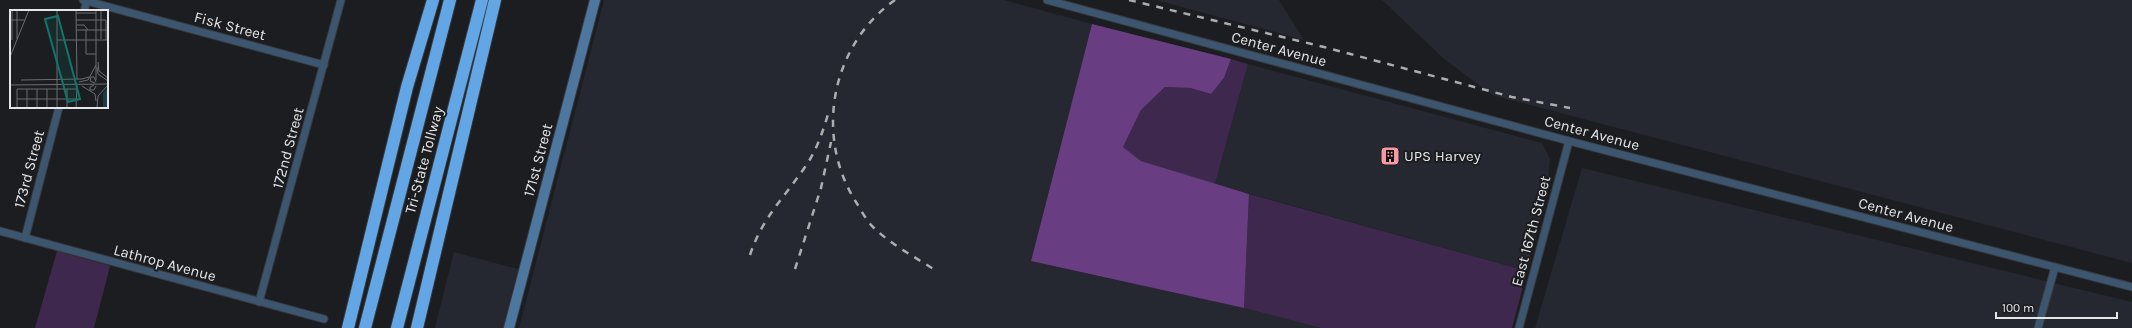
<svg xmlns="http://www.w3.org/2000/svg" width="2132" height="328" font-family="Karla,sans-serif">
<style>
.built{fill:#252830}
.green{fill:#3f284d}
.forest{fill:#683d81}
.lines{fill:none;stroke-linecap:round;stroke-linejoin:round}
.street-casing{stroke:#38393c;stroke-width:9}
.secondary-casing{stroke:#38393c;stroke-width:12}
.highway-casing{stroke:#38393c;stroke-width:14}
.street{stroke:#3d5670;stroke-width:7}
.secondary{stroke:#4d779f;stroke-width:10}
.highway{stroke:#63a6e6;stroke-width:12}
.rail{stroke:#acadaf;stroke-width:2.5;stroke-dasharray:7 7;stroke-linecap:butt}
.labels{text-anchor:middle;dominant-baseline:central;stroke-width:4;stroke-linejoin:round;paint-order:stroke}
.street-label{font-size:15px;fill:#e5e6e8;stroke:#1c1d20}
.poi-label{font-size:15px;fill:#e5e6e8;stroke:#1c1d20;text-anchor:start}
.inset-road{fill:none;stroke:#6c6d70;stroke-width:1}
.view{fill:#0f766e;fill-opacity:0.15;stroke:#0f766e;stroke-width:2}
.inset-edge{fill:none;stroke:#e5e6e8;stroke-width:2}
</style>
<rect width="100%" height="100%" fill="#1c1d20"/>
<g class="built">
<path d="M604,0H1004L1092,24L1031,261L1244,308L1321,328H519Z"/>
<path d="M1156,0H1279L1304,40Z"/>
<path d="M1382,0H2132V263L1492,95L1443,58Z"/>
<path d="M1248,64L1542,143L1550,159L1547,190L1527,271L1215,184Z"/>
<path d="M1582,168L2132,302V328H1535Z"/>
<path d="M454,252L518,269L503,328H435Z"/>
</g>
<g class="green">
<path d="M1231,59L1248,64L1215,184L1141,161L1123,147L1141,110L1165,87L1190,88L1211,94L1224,78Z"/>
<path d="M1249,194L1527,271L1512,328H1321L1244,308Z"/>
<path d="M57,251L110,266L94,328H35Z"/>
</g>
<path class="forest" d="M1092,24L1231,59L1224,78L1211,94L1190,88L1165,87L1141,110L1123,147L1141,161L1249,194L1244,308L1031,261Z"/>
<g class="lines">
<g class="street-casing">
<g id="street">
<path d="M83,0L324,65"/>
<path d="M1047,0L1569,141L2132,287"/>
<path d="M84,11L87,0"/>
<path d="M0,231L324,319"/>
<path d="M25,238L59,107"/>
<path d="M259,302L341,0"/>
<path d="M1519,328L1569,141"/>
<path d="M2038,328L2055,267"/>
</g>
</g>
<g class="secondary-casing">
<path id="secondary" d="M509,328L595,0"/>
</g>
<g class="highway-casing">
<g id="highway">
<path d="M348,328L407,87L433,0"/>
<path d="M365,328L450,0"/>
<path d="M397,328L482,0"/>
<path d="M417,328L495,0"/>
</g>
</g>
<use href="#street" class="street"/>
<use href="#secondary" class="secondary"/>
<use href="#highway" class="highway"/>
<g class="rail">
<path d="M895,0C831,45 814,136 856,202C861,210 866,220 873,227C890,244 915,257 935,270"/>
<path d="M1129,0L1324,47L1512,97L1570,108"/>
<path d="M750,255C762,218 784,198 805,167C817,150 823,131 829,111"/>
<path d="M795,269L821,188L831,142"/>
</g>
</g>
<defs>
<g id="building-square" transform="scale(1)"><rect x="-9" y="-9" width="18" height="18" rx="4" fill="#f49aa2" stroke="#1c1d20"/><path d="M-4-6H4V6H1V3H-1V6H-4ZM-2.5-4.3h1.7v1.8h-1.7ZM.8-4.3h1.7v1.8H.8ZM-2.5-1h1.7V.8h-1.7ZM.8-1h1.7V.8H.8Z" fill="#111"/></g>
</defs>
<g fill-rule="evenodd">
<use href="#building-square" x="1390" y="156"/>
</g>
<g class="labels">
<g class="street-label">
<text transform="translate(230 26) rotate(15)">Fisk Street</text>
<text transform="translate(1279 49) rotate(15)">Center Avenue</text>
<text transform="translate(1592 133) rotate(15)">Center Avenue</text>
<text transform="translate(288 148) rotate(-75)">172nd Street</text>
<text transform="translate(424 160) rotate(-75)">Tri-State Tollway</text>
<text transform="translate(538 160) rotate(-75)">171st Street</text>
<text transform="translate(29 169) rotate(-75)">173rd Street</text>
<text transform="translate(1906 215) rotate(15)">Center Avenue</text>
<text transform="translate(1531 231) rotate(-75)">East 167th Street</text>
<text transform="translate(165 263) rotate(15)">Lathrop Avenue</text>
</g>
<g class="poi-label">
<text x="1404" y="156">UPS Harvey</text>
</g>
</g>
<g transform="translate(10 10)">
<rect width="98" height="98" fill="#1c1d20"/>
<path d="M98,77V98H93V83Z" fill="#1a3c4a"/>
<path class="inset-road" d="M2,0V30M7,0V29M66,0L67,69M91,0V29M66,3H86M0,10H15M66,10H96V30M67,15H74L78,20M67,20H98M76,20V44H86M47,30H98M0,47L19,0M88,52L89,61L98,68M87,57L88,64L98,71M11,70L72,69L79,67M86,70V0M69,72L78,70L86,55M85,73L80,71L81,67H84L86,72M0,75L98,74M84,75L80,77V80H84L86,76M72,76L85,84L86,91M7,79H67M17,79V98M27,79V98M57,79V98M7,89H67M87,97L88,86L98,75M7,98V79M37,98V79M47,98V0M66,98L67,76"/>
<path class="view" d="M48,6L70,89L58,92L35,9Z"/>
<rect width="98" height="98" class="inset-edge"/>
</g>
<path d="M1996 312v6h121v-6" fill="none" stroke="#e5e6e8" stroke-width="2"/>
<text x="2002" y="312" font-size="12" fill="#e5e6e8" stroke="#1c1d20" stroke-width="3" paint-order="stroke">100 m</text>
</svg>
